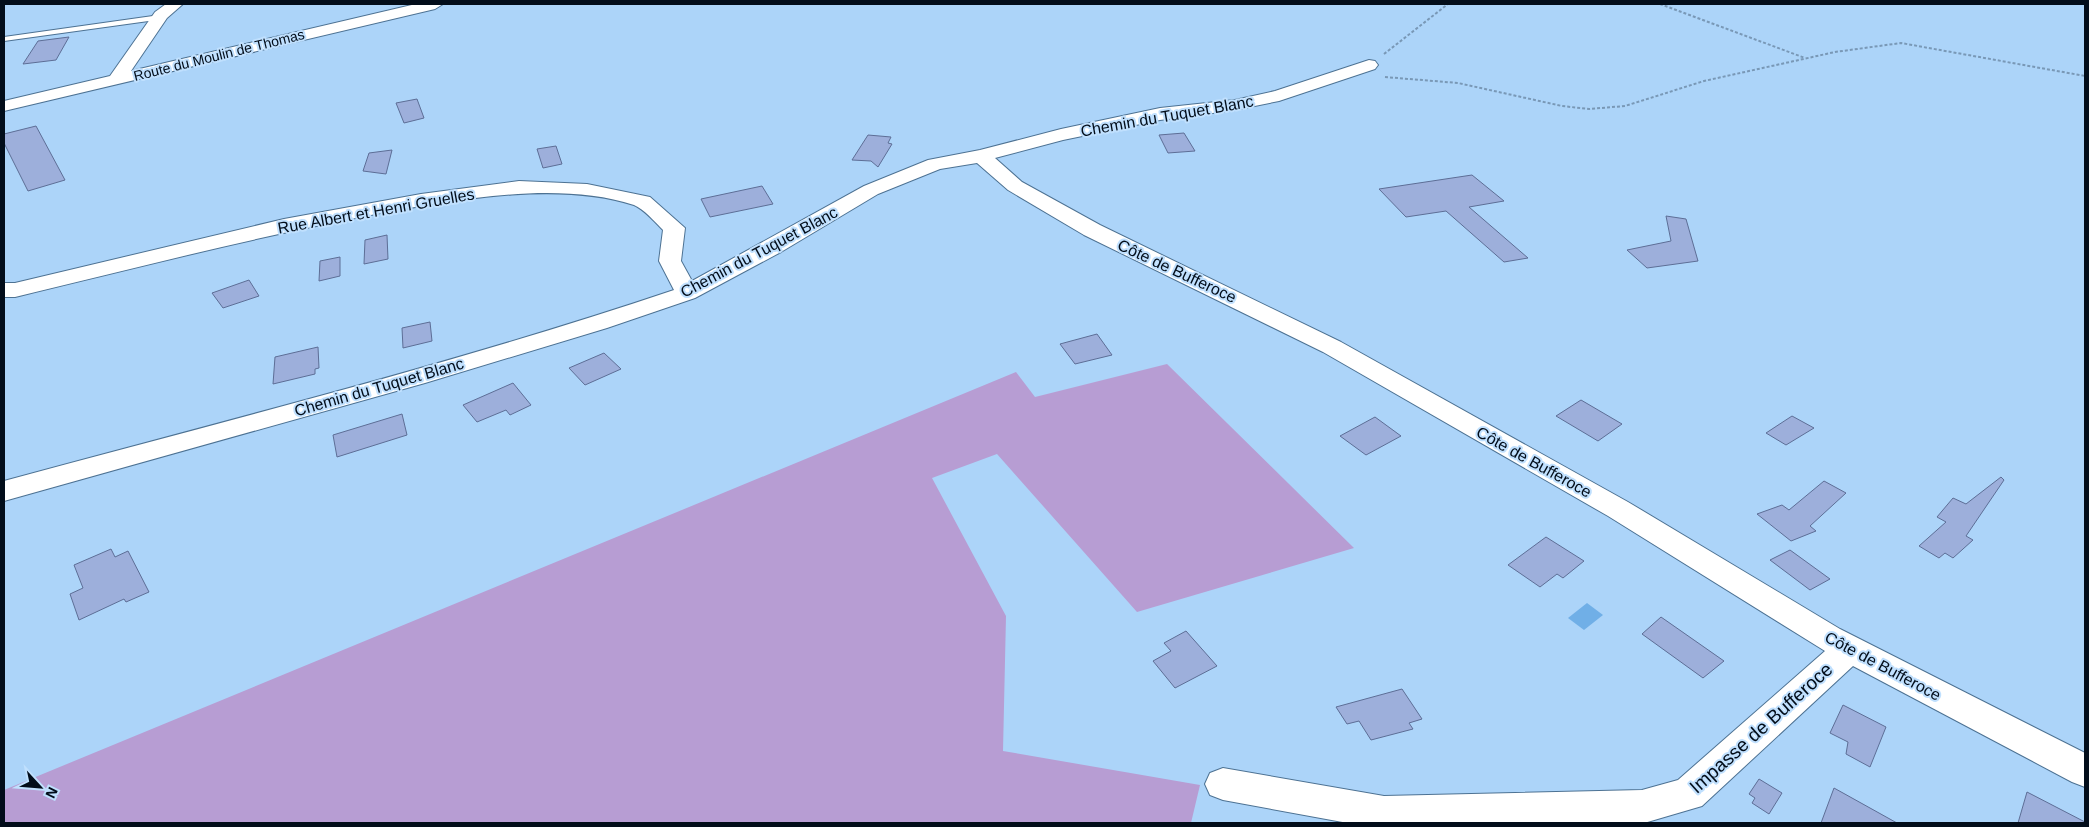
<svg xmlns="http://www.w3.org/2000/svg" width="2089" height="827" font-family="Helvetica,sans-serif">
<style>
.green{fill:#b79dd3}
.water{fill:#70afe7}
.building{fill:#9dafdb;stroke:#5d6e96}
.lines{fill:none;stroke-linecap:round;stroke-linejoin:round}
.service-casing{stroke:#4d7293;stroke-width:2}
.minor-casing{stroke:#4d7293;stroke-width:2}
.path{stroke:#7998b6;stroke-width:2;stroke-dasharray:3 2;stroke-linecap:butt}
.service{fill:#fff;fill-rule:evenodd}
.minor{fill:#fff;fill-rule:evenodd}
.labels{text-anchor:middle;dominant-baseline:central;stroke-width:4;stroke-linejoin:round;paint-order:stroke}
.far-street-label{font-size:14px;fill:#020d1a;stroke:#c0e0fe}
.street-label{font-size:16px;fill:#020d1a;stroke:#c0e0fe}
.near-street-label{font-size:19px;fill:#020d1a;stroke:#c0e0fe}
</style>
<rect width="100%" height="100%" fill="#acd4f9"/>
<path class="green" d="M1167,364L1354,548L1137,612L997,454L932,478L1006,616L1003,751L1200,785L1191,823H4V790L1016,372L1035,397Z"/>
<path class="water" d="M1587,603L1603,615L1584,630L1568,618Z"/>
<g class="building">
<path d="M69,37L56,60L23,64L38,41Z"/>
<path d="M417,99L424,118L404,123L396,103Z"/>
<path d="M36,126L65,180L28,191L4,143V134Z"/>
<path d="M1184,133L1195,151L1168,153L1159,135Z"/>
<path d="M868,135L891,137L888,143L892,144L878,167L871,161L852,160Z"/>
<path d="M556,146L562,164L543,168L537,149Z"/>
<path d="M392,150L386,174L363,171L369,153Z"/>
<path d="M1472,175L1504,201L1469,207L1528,258L1504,262L1446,211L1406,217L1379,189Z"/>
<path d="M762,186L773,204L710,217L701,199Z"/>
<path d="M1666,216L1686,219L1698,261L1647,268L1627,250L1671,241Z"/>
<path d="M387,235L388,259L364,264L365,240Z"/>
<path d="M340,257V276L319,281L320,261Z"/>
<path d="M249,280L259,296L223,308L212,293Z"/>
<path d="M430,322L432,341L403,348L402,328Z"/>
<path d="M1097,334L1112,355L1075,364L1060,344Z"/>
<path d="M318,347L319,368L315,369V374L273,384L275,357Z"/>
<path d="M604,353L621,369L585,385L569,368Z"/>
<path d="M513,383L531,405L510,415L506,410L477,422L463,405Z"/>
<path d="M1581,400L1622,424L1598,441L1556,416Z"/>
<path d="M402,414L407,435L337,457L333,435Z"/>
<path d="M1792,416L1814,428L1786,445L1766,433Z"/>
<path d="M1375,417L1401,436L1366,455L1340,436Z"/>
<path d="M2001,477L2004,480L1966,536L1973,540L1953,558L1945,553L1939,558L1919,546L1946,522L1937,517L1953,498L1966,504Z"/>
<path d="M1824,481L1846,493L1810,526L1816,531L1791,541L1757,514L1782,505L1789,510Z"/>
<path d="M1546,537L1584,561L1563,578L1557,574L1540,587L1508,565Z"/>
<path d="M111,549L115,557L128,551L149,592L126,602L124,599L79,620L70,594L83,588L74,565Z"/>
<path d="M1790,550L1830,579L1810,590L1770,560Z"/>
<path d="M1661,617L1724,661L1703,678L1642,634Z"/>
<path d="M1186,631L1217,666L1175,688L1153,661L1171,651L1164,643Z"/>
<path d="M1402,689L1422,719L1409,723L1413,729L1371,740L1359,721L1347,724L1336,707Z"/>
<path d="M1843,705L1886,727L1870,767L1846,754L1848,742L1830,733Z"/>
<path d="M1759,779L1782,793L1769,814L1752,803L1755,798L1749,794Z"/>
<path d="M1834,788L1897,823H1821Z"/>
<path d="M2027,792L2085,822V823H2018Z"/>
</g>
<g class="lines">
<g class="service-casing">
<path id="service" d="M160,15H163V19L4,41V37Z"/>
</g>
<g class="minor-casing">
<g id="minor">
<path d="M166,4H183L167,18L131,71L416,4H443L435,9L4,111V101L110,76L155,12Z"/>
<path d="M1369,60L1375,61L1378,65L1375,69L1279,101L1235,110L1160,120L1063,140L995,158L1022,182L1100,225L1341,342L1628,502L1840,629L2085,753V787L2072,782L1853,666L1702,806L1644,823H1348L1223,800L1210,795L1205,784L1210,773L1223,768L1384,796L1642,790L1678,780L1825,651L1608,516L1323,352L1084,235L1008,190L977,163L940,169L878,194L781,252L695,298L607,328L425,383L4,501V481C228,420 454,364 674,290L659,261L663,230C655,222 644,209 634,205C557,180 455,200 376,214C255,237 135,268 15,297H4V283H15L284,219L421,194L519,181L587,184L650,197L685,228L681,261L692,281L864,186L928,160L980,150L1061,129L1160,108L1235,100L1275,91Z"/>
</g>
</g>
<g class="path">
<path d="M1660,4L1805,58"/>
<path d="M1384,54L1448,4"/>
<path d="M1385,77L1458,83L1562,106L1589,109L1625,106L1704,81L1835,52L1901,43L2085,76"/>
</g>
<use href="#service" class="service"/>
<use href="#minor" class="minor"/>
</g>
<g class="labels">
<g class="far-street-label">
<text transform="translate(219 55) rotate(-14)">Route du Moulin de Thomas</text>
</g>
<g class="street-label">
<text transform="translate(1167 116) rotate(-10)">Chemin du Tuquet Blanc</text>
<text transform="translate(376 211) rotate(-10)">Rue Albert et Henri Gruelles</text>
<text transform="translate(759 252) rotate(-28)">Chemin du Tuquet Blanc</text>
<text transform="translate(1177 271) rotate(25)">Côte de Bufferoce</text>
<text transform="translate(379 387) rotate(-16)">Chemin du Tuquet Blanc</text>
<text transform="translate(1534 462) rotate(29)">Côte de Bufferoce</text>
<text transform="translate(1883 666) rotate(28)">Côte de Bufferoce</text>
</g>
<g class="near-street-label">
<text transform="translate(1761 728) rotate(-42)">Impasse de Bufferoce</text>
</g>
</g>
<rect width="2089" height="827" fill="none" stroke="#020d1a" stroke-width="10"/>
<g transform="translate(40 787) rotate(116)" stroke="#c0e0fe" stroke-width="4" paint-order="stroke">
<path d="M0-4L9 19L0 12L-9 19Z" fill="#020d1a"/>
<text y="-8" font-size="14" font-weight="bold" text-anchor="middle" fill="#020d1a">N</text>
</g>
</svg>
